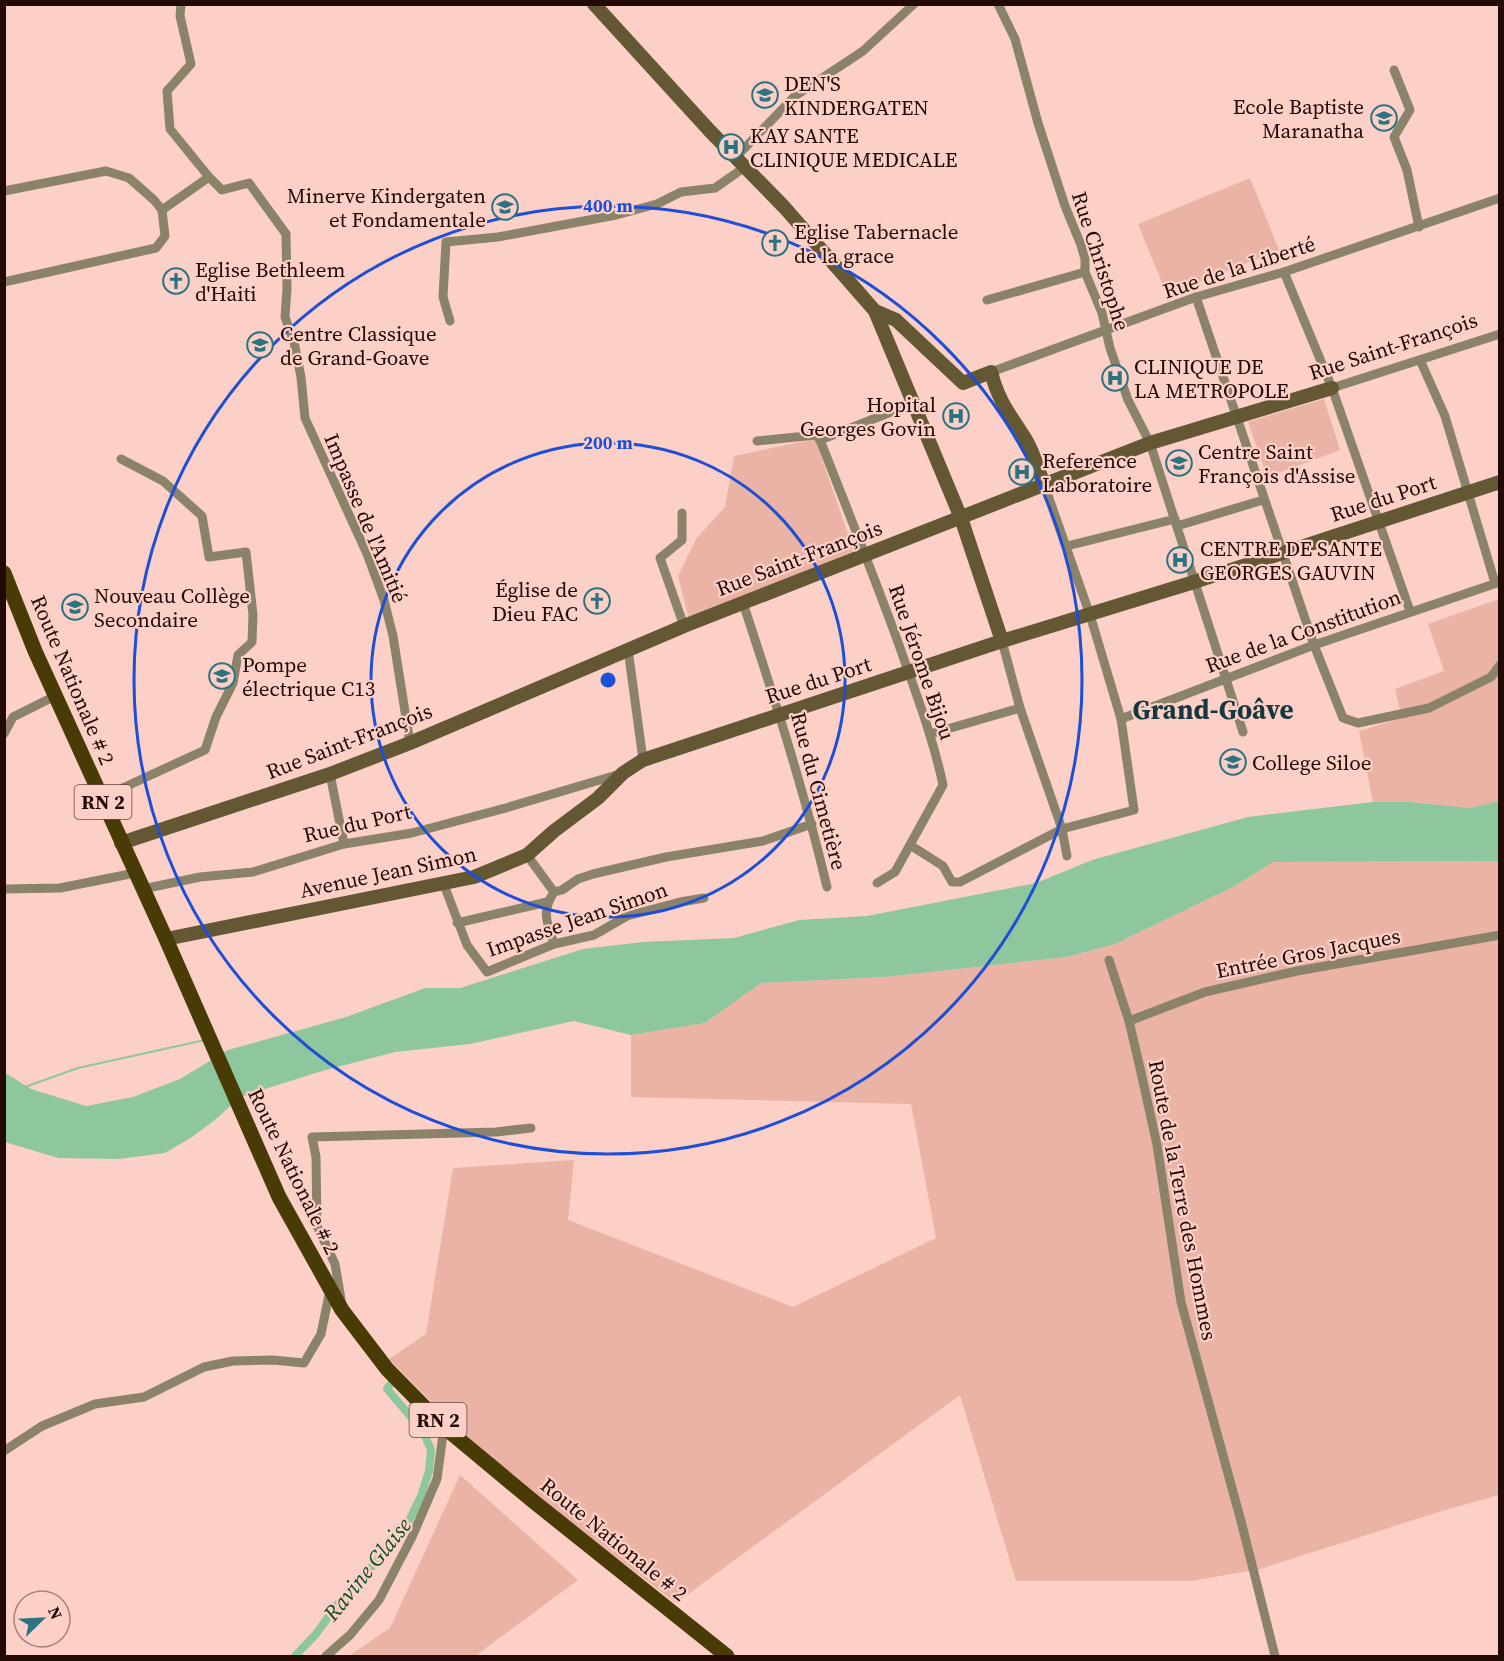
<svg xmlns="http://www.w3.org/2000/svg" width="1504" height="1661" font-family="'Source Serif 4',serif">
<style>
.green{fill:#eab3a6}
.water{fill:#8ec69e}
.lines{fill:none;stroke-linecap:round;stroke-linejoin:round}
.stream{stroke:#8ec69e;stroke-width:2}
.canal{stroke:#8ec69e;stroke-width:8}
.street{stroke:#8a836a;stroke-width:9}
.secondary{stroke:#645834;stroke-width:14}
.primary{stroke:#493b05;stroke-width:15}
.ring{fill:none;stroke:#1d4ed8;stroke-width:3}
.labels{text-anchor:middle;dominant-baseline:central;stroke-width:4.5;stroke-linejoin:round;paint-order:stroke}
.shield{fill:#fcd0c6;stroke:#644540;stroke-width:1.5}
.shield-label{font-size:20px;font-weight:bold;fill:#230a06}
.poi-label{font-size:21px;fill:#230a06;stroke:#fcd0c6;text-anchor:start}
.street-label{font-size:21px;fill:#230a06;stroke:#fcd0c6}
.water-label{font-size:22px;font-style:italic;fill:#0b4e28;stroke:#fcd0c6}
.district-label{font-size:27px;font-weight:bold;fill:#16373d;stroke:#fcd0c6}
.centre{fill:#1d4ed8;stroke:#fcd0c6;stroke-width:3}
.ring-label{font-size:18px;text-anchor:middle;font-weight:bold;fill:#1d4ed8;stroke:#fcd0c6;stroke-width:4.5;stroke-linejoin:round;paint-order:stroke}
</style>
<rect width="100%" height="100%" fill="#fcd0c6"/>
<g class="green">
<path d="M1250,178L1279,250L1167,295L1138,224Z"/>
<path d="M1324,399L1340,450L1267,477L1248,422Z"/>
<path d="M815,439L854,551L689,619L678,576L696,539L725,507L734,456Z"/>
<path d="M1499,599V801L1470,808L1410,802H1373L1359,731L1402,718L1395,689L1444,671L1428,624Z"/>
<path d="M1499,861V1495L1445,1510L1260,1569L1191,1581H1016L960,1395L676,1603L555,1511L454,1425L389,1359L426,1334L453,1168L574,1160L568,1220L793,1307L936,1238L911,1104L631,1097V1035L705,1023L761,983L885,977L1067,957L1115,944L1233,887L1273,862Z"/>
<path d="M460,1475L578,1580L475,1656H349L390,1628Z"/>
</g>
<path class="water" d="M1499,801V861L1273,862L1233,887L1115,944L1067,957L885,977L761,983L705,1023L631,1035L574,1021L470,1044L395,1052L322,1071L240,1097L215,1120L192,1137L165,1153L118,1159L58,1158L5,1142L4,1072L31,1089L86,1106L133,1097L180,1079L228,1050L346,1017L425,988H460L583,949L643,942L734,938L799,920L867,916L1036,883L1092,860L1248,817L1373,802H1410L1470,808Z"/>
<g class="lines">
<path class="stream" d="M25,1087L78,1068L205,1040"/>
<path class="canal" d="M295,1656L316,1634L336,1606L364,1576L409,1521L421,1496L429,1471L431,1450L423,1431L387,1389L392,1382"/>
<g class="street">
<path d="M181,4L180,16L191,64L167,91L170,129L209,177L222,190L249,183L286,234L287,289L285,317L294,342L301,377L305,418L367,554L384,600L393,636L410,743"/>
<path d="M998,4L1015,39L1038,123L1065,206L1081,245L1085,259V272L1102,313L1110,348L1128,400L1150,443L1243,732"/>
<path d="M1394,70L1410,110L1394,137L1407,170L1419,227"/>
<path d="M735,158L795,96L863,51L914,4"/>
<path d="M4,191L106,171L129,178L154,200L162,210"/>
<path d="M1284,272L1332,388L1410,611"/>
<path d="M4,282L156,248L165,236L162,210L209,177"/>
<path d="M1196,297L1314,645L1343,718L1358,723L1429,708L1491,677L1500,665"/>
<path d="M987,300L1085,272"/>
<path d="M450,321L443,297L446,242L498,237L616,215L657,204L681,192L715,188L745,167"/>
<path d="M1420,360L1445,416L1495,583"/>
<path d="M991,372L1196,297L1284,272L1500,198"/>
<path d="M1332,388L1500,334"/>
<path d="M820,440C847,508 874,576 899,645C915,691 933,737 943,785L895,872L877,883"/>
<path d="M757,441L816,435L820,440L914,403"/>
<path d="M682,513V540L660,558L684,626"/>
<path d="M1177,526L1263,500"/>
<path d="M1067,546L1175,519"/>
<path d="M743,603C774,697 804,790 827,887"/>
<path d="M1002,641L1020,708L1062,829L1067,856"/>
<path d="M628,649L643,760"/>
<path d="M1121,719L1314,645L1500,582"/>
<path d="M4,734L13,717L55,696"/>
<path d="M930,734L1020,708"/>
<path d="M330,774L344,844"/>
<path d="M101,798L205,750L216,717L233,683L238,655L252,642L253,615L246,552L209,557L202,516L163,481L121,459"/>
<path d="M910,845L943,866L952,882H960L1062,829L1134,810L1121,719L1090,615L1044,484"/>
<path d="M527,855L554,892C541,912 547,922 554,944"/>
<path d="M444,885L467,945L487,972L554,944L594,935L627,916L680,902L704,898"/>
<path d="M4,889L60,888L135,873"/>
<path d="M143,889L200,877L253,872L344,844L412,833L509,807L620,774"/>
<path d="M554,892L562,890L578,879L593,874L666,857L763,841L812,824"/>
<path d="M457,923L547,902"/>
<path d="M1109,960L1129,1021L1140,1068L1157,1145L1181,1302L1241,1521L1275,1656"/>
<path d="M1129,1021L1205,992L1297,971L1500,935"/>
<path d="M341,1299L335,1264L317,1226L316,1157L312,1137L496,1132L531,1128"/>
<path d="M4,1451L42,1426L95,1404L144,1397L204,1367L233,1361L273,1360L304,1363L321,1334L330,1290"/>
<path d="M326,1656L350,1635L379,1600L412,1537L437,1479L444,1427"/>
</g>
<g class="secondary">
<path d="M594,4L709,130L785,208L875,311L961,518L1002,641"/>
<path d="M875,311L896,320L963,383L991,372C999,403 1010,414 1026,440C1034,453 1038,470 1044,484"/>
<path d="M121,843L330,774L410,743L684,626L1150,443L1332,388"/>
<path d="M166,939L474,877L527,855L554,831L598,798L623,773L643,760L1002,641L1194,582L1500,482"/>
</g>
<path class="primary" d="M4,573L35,651L166,939L279,1197L342,1310L387,1369L444,1427L533,1501L727,1656"/>
</g>
<g class="ring">
<circle cx="608" cy="680" r="237"/>
<circle cx="608" cy="680" r="474"/>
</g>
<defs>
<g id="school-ring" transform="scale(1.35)"><circle r="9.5" fill="#fcd0c6" stroke="#2c7280" stroke-width="1.5"/><path d="M0-5L7-2L0 1L-7-2ZM-4 1L0 2.5L4 1V4Q0 6-4 4Z" fill="#2c7280"/></g>
<g id="hospital-ring" transform="scale(1.35)"><circle r="9.5" fill="#fcd0c6" stroke="#2c7280" stroke-width="1.5"/><path d="M-5-5h3v3.5h4V-5h3V5h-3V1.5h-4V5h-3Z" fill="#2c7280"/></g>
<g id="church-ring" transform="scale(1.35)"><circle r="9.5" fill="#fcd0c6" stroke="#2c7280" stroke-width="1.5"/><path d="M-1.2-6h2.4v3.5h3.3v2.4h-3.3V6h-2.4V-.1h-3.3v-2.4h3.3Z" fill="#2c7280"/></g>
<g id="university-ring" transform="scale(1.35)"><circle r="9.5" fill="#fcd0c6" stroke="#2c7280" stroke-width="1.5"/><path d="M0-5L7-2L0 1L-7-2ZM-4 1L0 2.5L4 1V4Q0 6-4 4Z" fill="#2c7280"/></g>
</defs>
<g fill-rule="evenodd">
<use href="#school-ring" x="765" y="95"/>
<use href="#school-ring" x="1384" y="118"/>
<use href="#hospital-ring" x="731" y="147"/>
<use href="#school-ring" x="505" y="207"/>
<use href="#church-ring" x="775" y="243"/>
<use href="#church-ring" x="176" y="281"/>
<use href="#university-ring" x="260" y="345"/>
<use href="#hospital-ring" x="1115" y="378"/>
<use href="#hospital-ring" x="956" y="416"/>
<use href="#school-ring" x="1179" y="463"/>
<use href="#hospital-ring" x="1022" y="472"/>
<use href="#hospital-ring" x="1180" y="560"/>
<use href="#church-ring" x="597" y="601"/>
<use href="#school-ring" x="75" y="607"/>
<use href="#school-ring" x="222" y="676"/>
<use href="#school-ring" x="1233" y="762"/>
</g>
<g class="labels">
<g class="shield">
<rect x="74.5" y="785" width="57" height="34" rx="4.5"/>
<rect x="409.5" y="1403" width="57" height="34" rx="4.5"/>
</g>
<g class="shield-label">
<text x="103" y="802">RN 2</text>
<text x="438" y="1420">RN 2</text>
</g>
<g class="poi-label">
<text x="784" y="83">DEN'S<tspan x="784" dy="24">KINDERGATEN</tspan></text>
<text x="1364" y="106" text-anchor="end">Ecole Baptiste<tspan x="1364" dy="24">Maranatha</tspan></text>
<text x="750" y="135">KAY SANTE<tspan x="750" dy="24">CLINIQUE MEDICALE</tspan></text>
<text x="486" y="195" text-anchor="end">Minerve Kindergaten<tspan x="486" dy="24">et Fondamentale</tspan></text>
<text x="794" y="231">Eglise Tabernacle<tspan x="794" dy="24">de la grace</tspan></text>
<text x="195" y="269">Eglise Bethleem<tspan x="195" dy="24">d'Haiti</tspan></text>
<text x="280" y="333">Centre Classique<tspan x="280" dy="24">de Grand-Goave</tspan></text>
<text x="1134" y="366">CLINIQUE DE<tspan x="1134" dy="24">LA METROPOLE</tspan></text>
<text x="936" y="404" text-anchor="end">Hopital<tspan x="936" dy="24">Georges Govin</tspan></text>
<text x="1198" y="451">Centre Saint<tspan x="1198" dy="24">François d'Assise</tspan></text>
<text x="1042" y="460">Reference<tspan x="1042" dy="24">Laboratoire</tspan></text>
<text x="1200" y="548">CENTRE DE SANTE<tspan x="1200" dy="24">GEORGES GAUVIN</tspan></text>
<text x="578" y="589" text-anchor="end">Église de<tspan x="578" dy="24">Dieu FAC</tspan></text>
<text x="94" y="595">Nouveau Collège<tspan x="94" dy="24">Secondaire</tspan></text>
<text x="242" y="664">Pompe<tspan x="242" dy="24">électrique C13</tspan></text>
<text x="1252" y="762">College Siloe</text>
</g>
<g class="street-label">
<text transform="translate(1101 261) rotate(72)">Rue Christophe</text>
<text transform="translate(1239 267) rotate(-18)">Rue de la Liberté</text>
<text transform="translate(1393 346) rotate(-18)">Rue Saint-François</text>
<text transform="translate(1383 498) rotate(-18)">Rue du Port</text>
<text transform="translate(366 518) rotate(67)">Impasse de l'Amitié</text>
<text transform="translate(799 558) rotate(-21)">Rue Saint-François</text>
<text transform="translate(1303 631) rotate(-20)">Rue de la Constitution</text>
<text transform="translate(922 662) rotate(71)">Rue Jérome Bijou</text>
<text transform="translate(73 680) rotate(67)">Route Nationale # 2</text>
<text transform="translate(818 680) rotate(-18)">Rue du Port</text>
<text transform="translate(349 741) rotate(-21)">Rue Saint-François</text>
<text transform="translate(819 791) rotate(75)">Rue du Cimetière</text>
<text transform="translate(357 823) rotate(-13)">Rue du Port</text>
<text transform="translate(388 872) rotate(-12)">Avenue Jean Simon</text>
<text transform="translate(577 919) rotate(-19)">Impasse Jean Simon</text>
<text transform="translate(1308 953) rotate(-11)">Entrée Gros Jacques</text>
<text transform="translate(294 1171) rotate(64)">Route Nationale # 2</text>
<text transform="translate(1183 1200) rotate(79)">Route de la Terre des Hommes</text>
<text transform="translate(614 1539) rotate(39)">Route Nationale # 2</text>
</g>
<g class="water-label">
<text transform="translate(367 1569) rotate(-51)">Ravine Glaise</text>
</g>
<g class="district-label">
<text x="1213" y="709">Grand-Goâve</text>
</g>
</g>
<circle cx="608" cy="680" r="9" class="centre"/>
<g class="ring-label">
<text x="608" y="212">400 m</text>
<text x="608" y="449">200 m</text>
</g>
<rect width="1504" height="1661" fill="none" stroke="#230a06" stroke-width="12"/>
<g transform="translate(42 1619) rotate(66)"><circle r="28" fill="#fcd0c6" stroke="#a58179" stroke-width="1.5"/>
<path d="M0-4.5L10 22L0 15L-10 22Z" fill="#2c7280"/>
<text y="-9" font-size="16" font-weight="bold" text-anchor="middle" fill="#230a06">N</text>
</g>
</svg>
